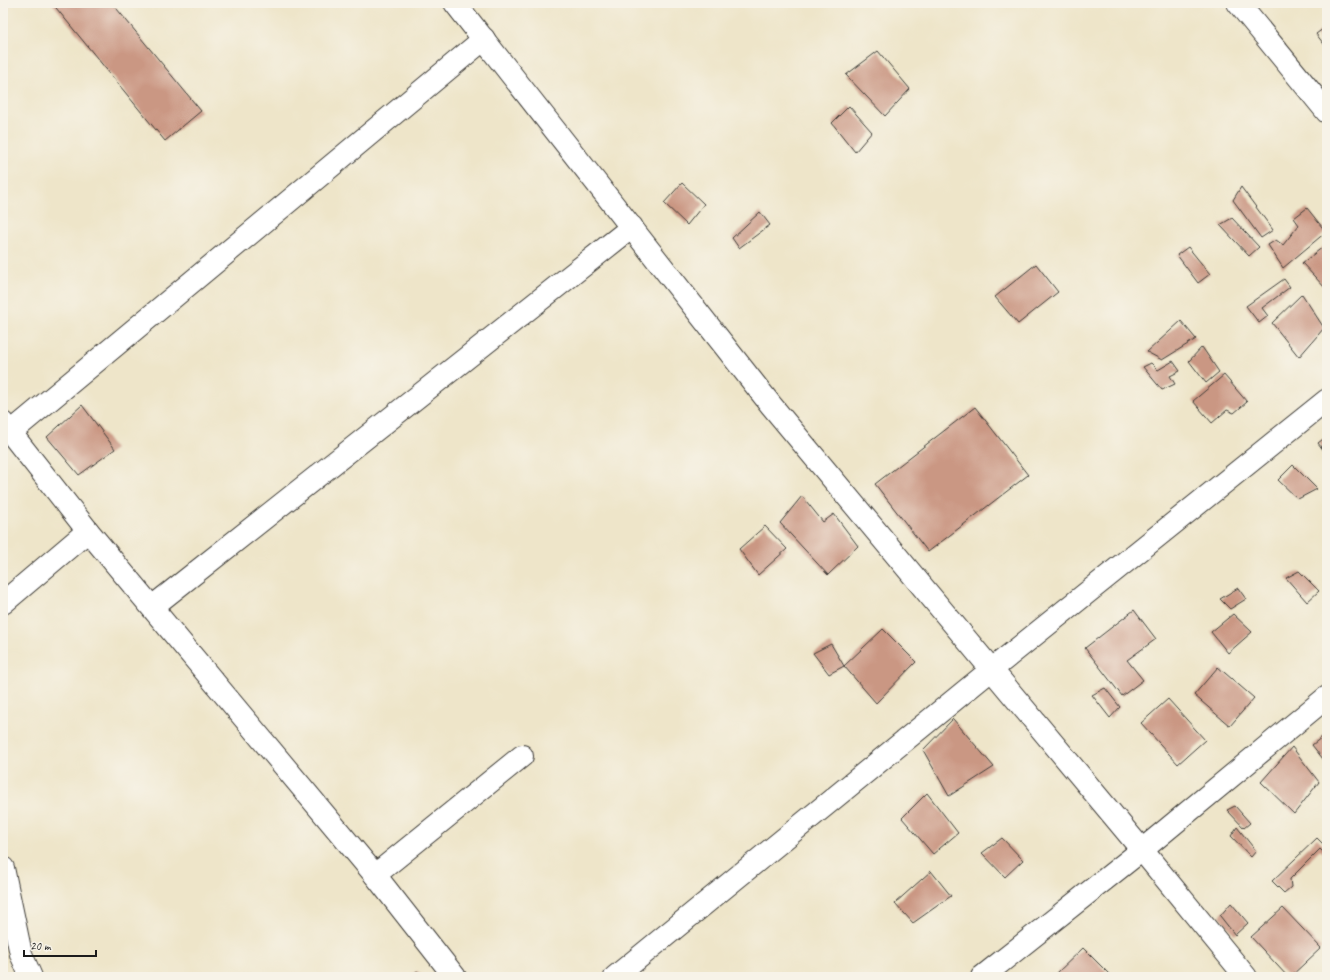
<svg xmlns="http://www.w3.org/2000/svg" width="1330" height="980" font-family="Caveat,sans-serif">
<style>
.building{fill:#ca9783}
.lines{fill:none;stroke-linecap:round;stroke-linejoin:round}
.street-casing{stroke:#3c3a36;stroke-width:24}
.street{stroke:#fff;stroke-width:22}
</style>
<rect width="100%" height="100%" fill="#f7f3e8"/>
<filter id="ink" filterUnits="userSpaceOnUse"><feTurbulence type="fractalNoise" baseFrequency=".025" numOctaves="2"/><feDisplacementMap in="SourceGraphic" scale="8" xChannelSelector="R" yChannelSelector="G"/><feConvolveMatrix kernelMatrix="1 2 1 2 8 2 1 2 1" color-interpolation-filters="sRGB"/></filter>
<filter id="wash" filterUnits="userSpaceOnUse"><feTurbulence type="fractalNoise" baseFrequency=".012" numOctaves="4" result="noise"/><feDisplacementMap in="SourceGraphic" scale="16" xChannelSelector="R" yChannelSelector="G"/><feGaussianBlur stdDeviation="0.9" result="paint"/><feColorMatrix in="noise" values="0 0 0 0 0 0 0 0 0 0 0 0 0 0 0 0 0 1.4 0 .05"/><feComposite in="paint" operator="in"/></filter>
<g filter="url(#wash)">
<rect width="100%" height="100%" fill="#eee5c9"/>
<g id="blocks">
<g class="building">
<path d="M52,3H112L201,111L165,141Z"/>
<path d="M1327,26V48L1316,34Z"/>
<path d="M878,51L910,89L885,116L846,75Z"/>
<path d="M849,106L872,132L855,152L832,123Z"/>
<path d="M682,183L704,204L687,225L664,203Z"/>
<path d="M1241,187L1273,230L1261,238L1233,200Z"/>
<path d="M1307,208L1326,232L1283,268L1268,245L1276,240L1283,245L1299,225L1294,218Z"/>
<path d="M760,212L770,225L739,248L732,238Z"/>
<path d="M1232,218L1259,247L1249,256L1220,225Z"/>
<path d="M1327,244V290L1302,263Z"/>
<path d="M1188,247L1210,274L1198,283L1177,255Z"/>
<path d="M1036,264L1058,292L1018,324L995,297Z"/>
<path d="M1284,279L1290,287L1262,308L1268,316L1259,323L1246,306Z"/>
<path d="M1302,294L1324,328L1299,357L1272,323Z"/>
<path d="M1181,321L1196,339L1162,360L1147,352Z"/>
<path d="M1202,347L1219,372L1206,383L1189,361Z"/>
<path d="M1173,361L1180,371L1170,376L1175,384L1162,390L1143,367L1151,363L1158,370Z"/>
<path d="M1224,375L1247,402L1234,413L1227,410L1212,423L1193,401Z"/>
<path d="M82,405L115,449L79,475L47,437Z"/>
<path d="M975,407L1028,475L928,552L875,484Z"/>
<path d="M1327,436V455L1318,443Z"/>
<path d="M1293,465L1317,489L1298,499L1278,480Z"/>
<path d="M802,496L823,522L834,514L858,546L828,575L780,523Z"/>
<path d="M765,526L787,549L758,575L739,549Z"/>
<path d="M1299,571L1319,591L1307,602L1286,578Z"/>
<path d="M1238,588L1246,599L1230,609L1220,599Z"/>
<path d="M1134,610L1156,639L1127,660L1143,680L1122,696L1085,648Z"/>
<path d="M1233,614L1252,632L1228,653L1211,632Z"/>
<path d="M883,629L916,662L876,703L844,666L829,674L813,653L831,644L844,666Z"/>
<path d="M1218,667L1254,698L1230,726L1194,695Z"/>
<path d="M1105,688L1120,707L1110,718L1092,695Z"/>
<path d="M1168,699L1205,740L1178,764L1141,723Z"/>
<path d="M953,719L994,767L949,796L923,750Z"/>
<path d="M1327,733V764L1312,745Z"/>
<path d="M1292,747L1319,782L1294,814L1261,782Z"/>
<path d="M927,793L958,833L933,854L902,818Z"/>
<path d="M1235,806L1250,823L1244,828L1227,810Z"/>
<path d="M1237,827L1256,851L1251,857L1231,836Z"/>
<path d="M1002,838L1023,860L1005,877L982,853Z"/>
<path d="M1317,838L1327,848V856L1320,849L1290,879L1291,887L1284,893L1272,881Z"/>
<path d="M931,871L951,896L913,923L895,903Z"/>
<path d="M1231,903L1248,923L1235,935L1220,916Z"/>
<path d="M1283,908L1321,948L1290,977H1288L1251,937Z"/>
<path d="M1083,948L1112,977H1060L1056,974Z"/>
<path d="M417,971L424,977H410Z"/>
</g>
</g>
</g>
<g filter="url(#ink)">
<use href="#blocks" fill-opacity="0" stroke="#3c3a36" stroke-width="1"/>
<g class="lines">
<g class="street-casing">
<g id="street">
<path d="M455,3L771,405L1142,850L1246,977"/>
<path d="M1238,3L1327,112"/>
<path d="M3,423L88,531L375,875L455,977"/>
<path d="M10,433L484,39"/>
<path d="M3,603L88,531"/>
<path d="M152,607L632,227"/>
<path d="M3,868L21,954L31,977"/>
<path d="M375,875L522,756"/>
<path d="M615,977L991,670L1327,400"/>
<path d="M982,977L1142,850L1327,697"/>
</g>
</g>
<use href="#street" class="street"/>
</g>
</g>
<rect width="1330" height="980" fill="none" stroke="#f7f3e8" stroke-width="16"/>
<path d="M24 950v6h72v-6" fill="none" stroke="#1c1c1c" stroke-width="2"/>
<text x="30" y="950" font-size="12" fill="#1c1c1c" stroke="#f7f3e8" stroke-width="3" paint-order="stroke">20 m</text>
</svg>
